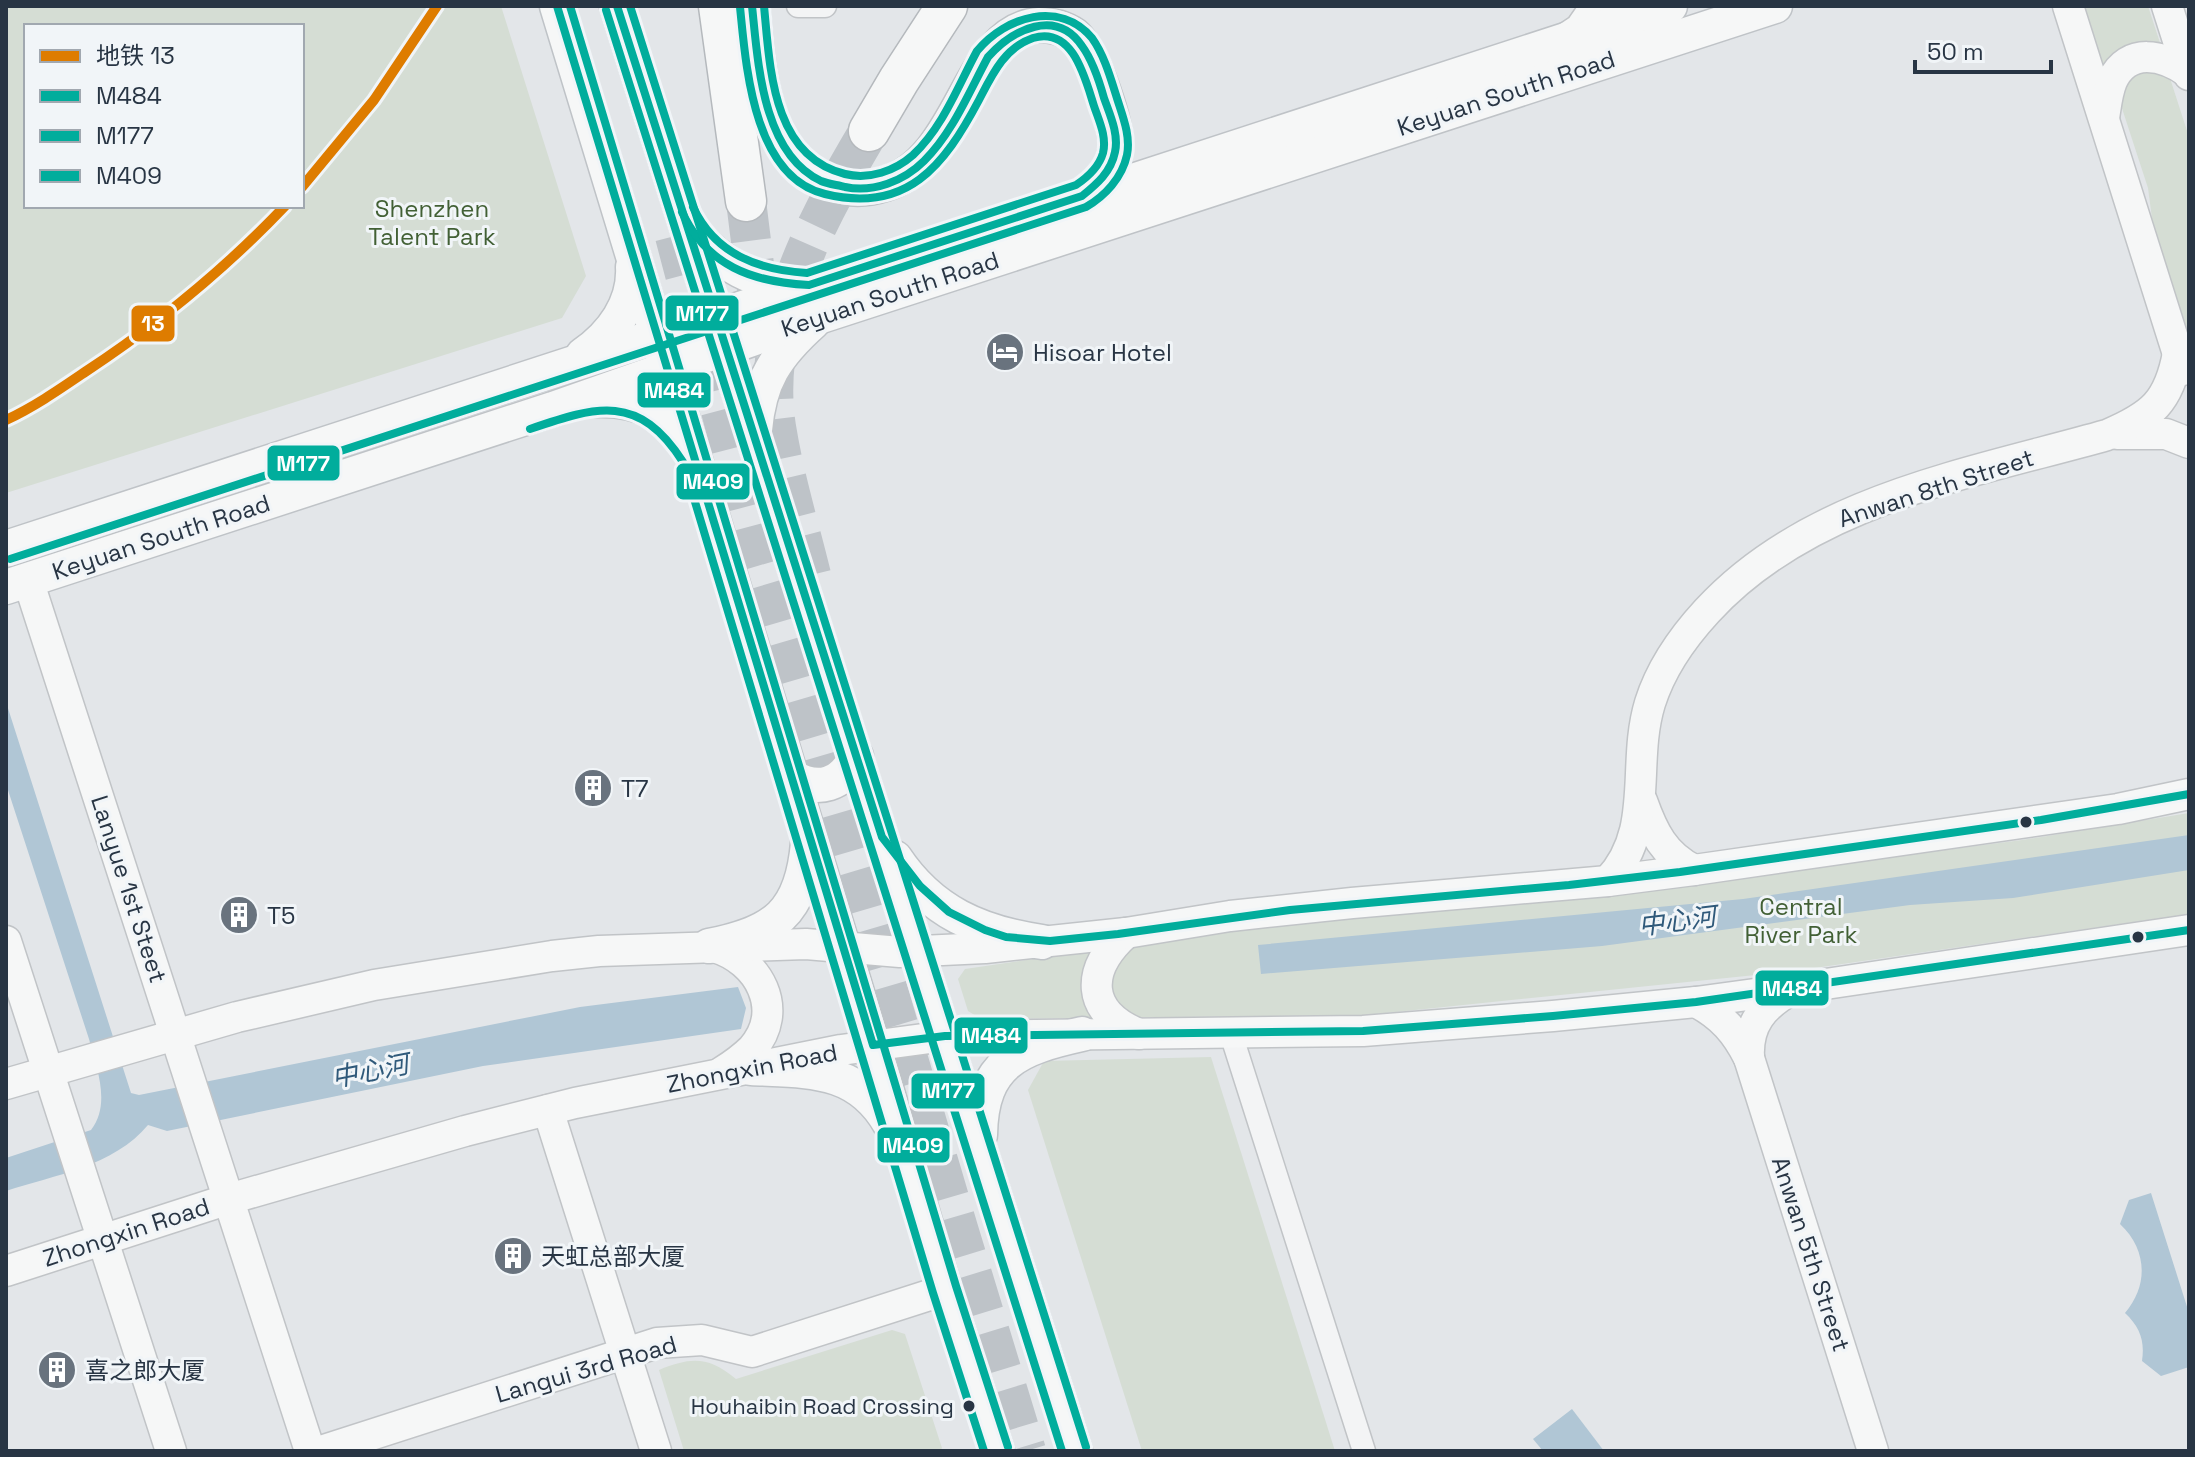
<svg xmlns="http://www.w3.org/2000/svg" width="2195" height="1457" font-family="'Space Grotesk','Noto Sans SC',sans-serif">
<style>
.green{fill:#d5ddd4;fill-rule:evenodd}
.water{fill:#b0c6d5}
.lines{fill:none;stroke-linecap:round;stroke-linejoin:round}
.highway-tunnel{stroke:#bec3c8;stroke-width:40;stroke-dasharray:40 20;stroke-linecap:butt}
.street-casing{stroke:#c1c4c7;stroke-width:25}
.secondary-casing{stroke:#c1c4c7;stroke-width:33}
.primary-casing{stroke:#bfc3c7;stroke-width:37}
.highway-casing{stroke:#b5b9bd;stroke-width:43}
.street{stroke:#f3f4f5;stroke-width:22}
.secondary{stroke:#f6f7f7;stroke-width:30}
.primary{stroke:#f6f7f7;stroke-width:34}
.highway{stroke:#f6f7f7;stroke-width:40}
.bus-1-casing{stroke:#f1f5f8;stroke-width:14}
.bus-2-casing{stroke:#f1f5f8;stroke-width:14}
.bus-3-casing{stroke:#f1f5f8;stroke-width:14}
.bus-1{stroke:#01ad9c;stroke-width:8}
.bus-2{stroke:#01ad9c;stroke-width:8}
.bus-3{stroke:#01ad9c;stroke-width:8}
.metro-1-casing{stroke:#f1f5f8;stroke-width:16}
.metro-1{stroke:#de7c00;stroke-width:10}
.bus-dot{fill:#283544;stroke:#f1f5f8;stroke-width:3}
.labels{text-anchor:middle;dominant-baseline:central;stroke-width:6;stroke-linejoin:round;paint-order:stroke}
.bus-label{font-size:22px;fill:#283544;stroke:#f1f5f8;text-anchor:end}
.street-label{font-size:24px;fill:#283544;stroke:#f1f5f8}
.park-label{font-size:24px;fill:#426035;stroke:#f1f5f8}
.poi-label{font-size:24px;fill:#283544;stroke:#f1f5f8;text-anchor:start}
.water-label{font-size:26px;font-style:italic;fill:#2f597a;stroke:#f1f5f8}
.line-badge{stroke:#f1f5f8;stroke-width:3}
.badge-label{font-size:22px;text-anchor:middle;font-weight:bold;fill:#fff}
</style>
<rect width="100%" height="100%" fill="#e3e6e9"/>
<g class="green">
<path d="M6,6H501L586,276L562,318L6,493ZM302,26V206H26V26Z"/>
<path d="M2078,6H2148L2163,52L2103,82Z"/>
<path d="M2128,71L2168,72L2189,137V349L2156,249L2148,188L2117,93Z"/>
<path d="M2189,813V914L1794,971L1367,1015L981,1019L968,1011L958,979L965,969L1247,928L1642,889L2022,840Z"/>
<path d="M1211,1057L1335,1451H1142L1028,1090L1044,1061Z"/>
<path d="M892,1330L905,1334L942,1448L940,1451H684L659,1370C691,1357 708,1356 736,1379Z"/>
</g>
<g class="water">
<path d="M6,702L131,1093L139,1095L580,1007L738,987L746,1008L741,1029L483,1066L167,1131L148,1125C114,1166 55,1175 6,1191V1158L91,1130C111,1104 97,1069 89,1039L6,784Z"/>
<path d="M2189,835V870L2013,898L1910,905L1602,946L1261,974L1258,945L1743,899Z"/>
<path d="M2151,1193L2189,1313V1367L2161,1376L2142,1361C2145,1341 2140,1327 2125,1313C2149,1285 2147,1249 2120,1224L2129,1200Z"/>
<path d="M1572,1409L1604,1451H1543L1533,1439Z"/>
</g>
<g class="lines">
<g class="highway-tunnel">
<path d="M746,201L760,313"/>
<path d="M675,236L754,536L959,1232L1026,1451"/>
<path d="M811,575C799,526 784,477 776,427C760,322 817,219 869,131"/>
</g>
<g class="street-casing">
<g id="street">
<path d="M798,6H825"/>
<path d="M1231,1034L1364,1451"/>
</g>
</g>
<g class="secondary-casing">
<g id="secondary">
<path d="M2068,6L2183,370"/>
<path d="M2167,6L2189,75"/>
<path d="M1562,41L1580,29L1596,6"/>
<path d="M2104,118C2106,106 2107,93 2112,81C2128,46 2164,55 2189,73"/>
<path d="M2117,434H2166L2189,443"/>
<path d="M28,580L310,1451"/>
<path d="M1642,801C1653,832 1664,855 1694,870"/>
<path d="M1608,881C1656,830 1631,765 1650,703C1661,668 1683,637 1707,611C1809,500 1969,474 2107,435C2152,416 2169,402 2178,353"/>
<path d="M1126,933C1085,970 1085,1012 1139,1034"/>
<path d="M6,941L171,1451"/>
<path d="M714,947C759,960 786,1010 752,1049C743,1058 733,1065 722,1072"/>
<path d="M1696,1002C1722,1016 1736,1032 1749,1058L1873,1451"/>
<path d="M1749,1058C1747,1024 1763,1006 1791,990"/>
<path d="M6,1084L237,1017L374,985L552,956L599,951L806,944L900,952L985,948L1126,933L1230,916L1352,903L1608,881L1694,870L2118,809L2189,794"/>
<path d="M548,1110L656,1451"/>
<path d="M6,1271L229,1199L465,1131L575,1103L841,1050L945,1036L1363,1031L1553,1016L1696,1002L1792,989L2189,930"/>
<path d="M321,1451L657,1343L702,1340L752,1352L945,1290"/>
</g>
</g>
<g class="primary-casing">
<g id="primary">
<path d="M557,6L883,1078L945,1290L997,1451"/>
<path d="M617,6L1075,1451"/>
<path d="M752,6C759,66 760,162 831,184C848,190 867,190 885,184C964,160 967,29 1039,25C1051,25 1064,28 1074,35C1092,50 1121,131 1115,153C1111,173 1098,184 1083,195"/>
<path d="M691,231C721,264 755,285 801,285"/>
<path d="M583,355C612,335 635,304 633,267"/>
<path d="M598,400C635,399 668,411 687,445"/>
<path d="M755,430C759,381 776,355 813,322"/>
<path d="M6,548L1670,6"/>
<path d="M6,587L553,409L772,332L1775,6"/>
<path d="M791,776C818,793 843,785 856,756"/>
<path d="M895,858C931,912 980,933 1042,942"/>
<path d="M709,946C775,933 802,913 808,843"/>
<path d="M751,1068C808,1071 858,1067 890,1124"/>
<path d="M980,1135C981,1062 1019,1048 1082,1034"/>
</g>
</g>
<g class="highway-casing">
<g id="highway">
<path d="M719,6L746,201"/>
<path d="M869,131L899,80L947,6"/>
</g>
</g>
<use href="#street" class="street"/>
<use href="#secondary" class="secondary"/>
<use href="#primary" class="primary"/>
<use href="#highway" class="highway"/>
<g class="bus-1-casing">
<g id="bus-1">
<path d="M557,6L873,1045L945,1036L1363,1031L1553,1016L1696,1002L2189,930"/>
<path d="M617,6L882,837L920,886L949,912L985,930L1006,937L1050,941L1118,934L1290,910L1569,885L1680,872L2041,820L2189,794"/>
<path d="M682,212C707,266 752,282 809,285L1082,196C1097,184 1111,172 1115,152C1119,134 1110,115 1104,98C1099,80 1093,61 1082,46C1056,8 1013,29 988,57C969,92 953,132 924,161C904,181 873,193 845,187C838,185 828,184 821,181C762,153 758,62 752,6"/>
</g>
</g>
<g class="bus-2-casing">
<g id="bus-2">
<path d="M606,10L1062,1451"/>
<path d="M530,429C597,406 639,393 683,462L933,1293L984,1451"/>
<path d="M10,559L1086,207C1105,196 1122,178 1127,155C1131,135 1122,115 1116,95C1110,76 1104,55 1092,38C1060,0 1006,16 977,51C958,86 943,127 913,155C895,171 869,180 845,174C772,156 770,68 764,6"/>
</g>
</g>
<g class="bus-3-casing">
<g id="bus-3">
<path d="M570,6L956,1286L1008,1447"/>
<path d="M630,6L1086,1447"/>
<path d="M693,207C715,254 758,270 807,273L1076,185C1088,177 1099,167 1103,153C1107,137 1099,121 1094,106C1085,78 1073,26 1033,38C1004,48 992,75 979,100C944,166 907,214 825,194C753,177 746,66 740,7"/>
</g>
</g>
<use href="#bus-1" class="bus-1"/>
<use href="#bus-2" class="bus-2"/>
<use href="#bus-3" class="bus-3"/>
<g class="metro-1-casing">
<g id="metro-1">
<path d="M302,187L374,100L437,6"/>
<path d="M6,420C34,407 60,389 85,372C158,324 225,269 285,206"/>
</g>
</g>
<use href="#metro-1" class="metro-1"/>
</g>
<defs>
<g id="hotel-disc" transform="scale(2)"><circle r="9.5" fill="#69737e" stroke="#f1f5f8"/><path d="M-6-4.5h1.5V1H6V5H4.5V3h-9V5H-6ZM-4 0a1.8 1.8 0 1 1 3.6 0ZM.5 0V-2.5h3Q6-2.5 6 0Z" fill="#fff"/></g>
<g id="building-disc" transform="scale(2)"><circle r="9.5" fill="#69737e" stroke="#f1f5f8"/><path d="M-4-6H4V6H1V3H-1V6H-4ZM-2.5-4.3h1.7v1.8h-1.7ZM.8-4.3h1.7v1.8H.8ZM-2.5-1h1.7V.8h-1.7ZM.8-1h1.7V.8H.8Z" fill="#fff"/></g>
</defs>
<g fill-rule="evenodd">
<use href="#hotel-disc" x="1005" y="352"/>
<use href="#building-disc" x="593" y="788"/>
<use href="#building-disc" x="239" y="915"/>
<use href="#building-disc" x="513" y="1256"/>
<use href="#building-disc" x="57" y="1370"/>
</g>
<g class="bus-dot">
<circle cx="2026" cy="822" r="7"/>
<circle cx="2138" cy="937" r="7"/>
<circle cx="969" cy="1406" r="7"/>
</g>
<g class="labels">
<g class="bus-label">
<text x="954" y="1406">Houhaibin Road Crossing</text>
</g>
<g class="street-label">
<text transform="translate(1506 93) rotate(-18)">Keyuan South Road</text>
<text transform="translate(890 294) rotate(-18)">Keyuan South Road</text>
<text transform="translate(1936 488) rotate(-18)">Anwan 8th Street</text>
<text transform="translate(161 537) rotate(-18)">Keyuan South Road</text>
<text transform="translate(129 889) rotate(72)">Lanyue 1st Steet</text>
<text transform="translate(752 1068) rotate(-11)">Zhongxin Road</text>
<text transform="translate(126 1232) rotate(-18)">Zhongxin Road</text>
<text transform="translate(1811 1254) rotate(72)">Anwan 5th Street</text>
<text transform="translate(586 1369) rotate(-16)">Langui 3rd Road</text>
</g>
<g class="park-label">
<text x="432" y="208">Shenzhen<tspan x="432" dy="28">Talent Park</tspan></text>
<text x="1801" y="906">Central<tspan x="1801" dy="28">River Park</tspan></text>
</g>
<g class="poi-label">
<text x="1033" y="352">Hisoar Hotel</text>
<text x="621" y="788">T7</text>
<text x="267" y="915">T5</text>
<text x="541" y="1256">天虹总部大厦</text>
<text x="85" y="1370">喜之郎大厦</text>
</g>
<g class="water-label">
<text transform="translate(1677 921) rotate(-7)">中心河</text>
<text transform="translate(370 1071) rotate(-11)">中心河</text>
</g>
</g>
<g class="line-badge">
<rect x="664" y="294" width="76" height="38" rx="8" fill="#01ad9c"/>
<rect x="130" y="304" width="46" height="39" rx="8" fill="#de7c00"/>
<rect x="636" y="371" width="76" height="38" rx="8" fill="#01ad9c"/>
<rect x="266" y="444" width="75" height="38" rx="8" fill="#01ad9c"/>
<rect x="675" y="462" width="76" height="39" rx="8" fill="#01ad9c"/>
<rect x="1754" y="969" width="76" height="38" rx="8" fill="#01ad9c"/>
<rect x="953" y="1016" width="76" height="39" rx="8" fill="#01ad9c"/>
<rect x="910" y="1072" width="76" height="38" rx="8" fill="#01ad9c"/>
<rect x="876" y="1126" width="75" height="38" rx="8" fill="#01ad9c"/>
</g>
<g class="badge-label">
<text x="702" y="321">M177</text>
<text x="153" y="331">13</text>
<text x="674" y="398">M484</text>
<text x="303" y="471">M177</text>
<text x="713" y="489">M409</text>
<text x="1792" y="996">M484</text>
<text x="991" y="1043">M484</text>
<text x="948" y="1098">M177</text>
<text x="913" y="1153">M409</text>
</g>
<rect width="2195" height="1457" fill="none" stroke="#283544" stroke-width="16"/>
<rect x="24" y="24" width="280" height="184" fill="#f1f5f8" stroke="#a1a8b0" stroke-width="2"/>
<rect x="40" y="50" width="40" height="12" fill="#de7c00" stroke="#a1a8b0" stroke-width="2"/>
<text x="96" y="64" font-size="24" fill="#283544">地铁 13</text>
<rect x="40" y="90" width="40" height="12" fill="#01ad9c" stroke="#a1a8b0" stroke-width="2"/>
<text x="96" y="104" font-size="24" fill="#283544">M484</text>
<rect x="40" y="130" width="40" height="12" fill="#01ad9c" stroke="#a1a8b0" stroke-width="2"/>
<text x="96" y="144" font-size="24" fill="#283544">M177</text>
<rect x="40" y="170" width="40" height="12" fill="#01ad9c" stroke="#a1a8b0" stroke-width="2"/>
<text x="96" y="184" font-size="24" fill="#283544">M409</text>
<path d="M1915 60v12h136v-12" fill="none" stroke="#283544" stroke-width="4"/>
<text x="1927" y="60" font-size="24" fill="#283544" stroke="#f1f5f8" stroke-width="6" paint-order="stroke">50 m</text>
</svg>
